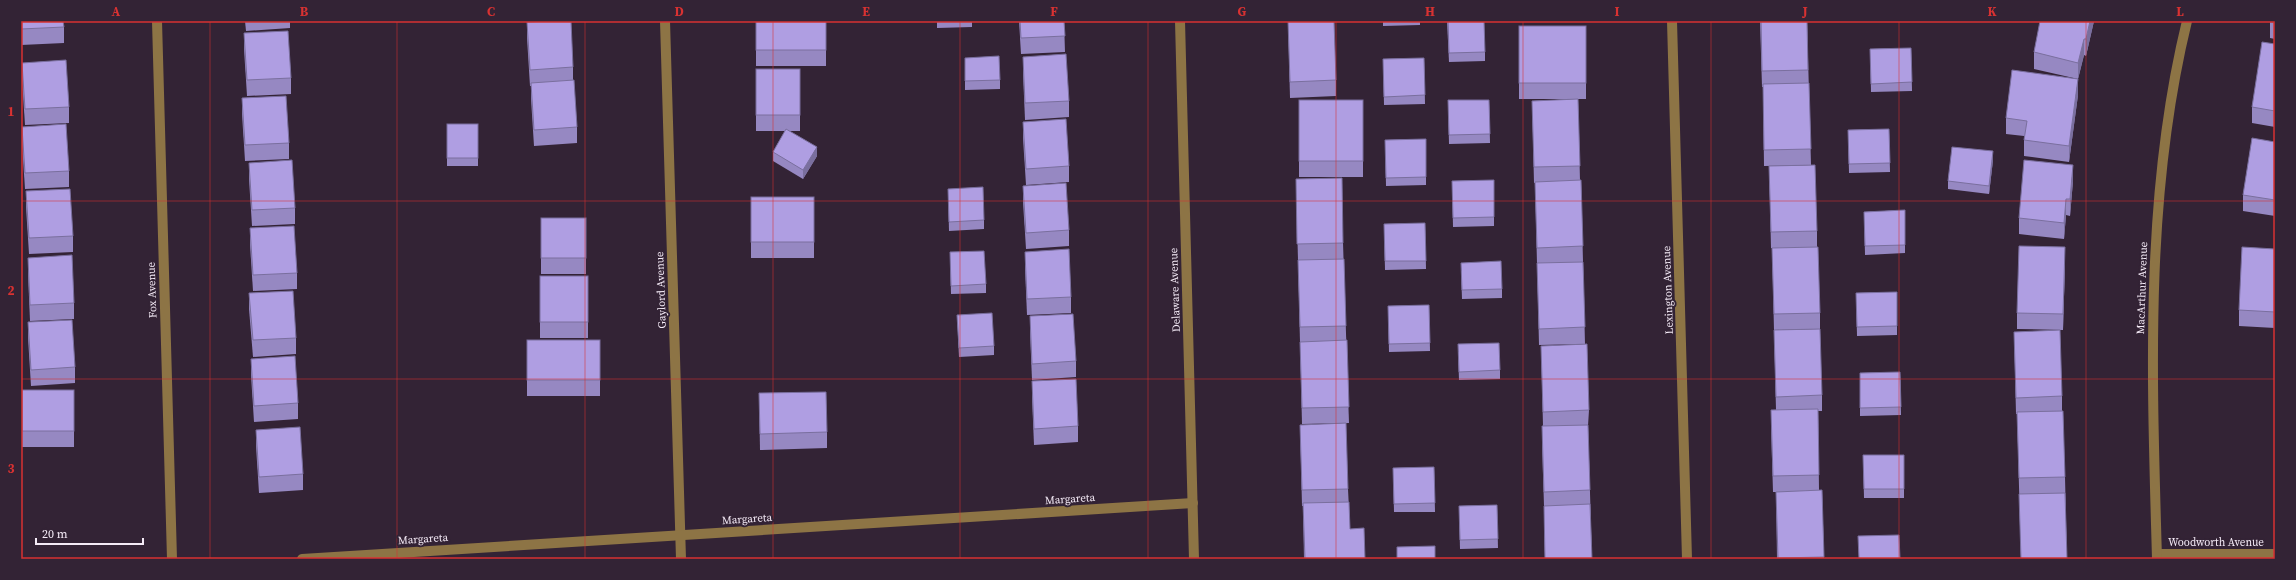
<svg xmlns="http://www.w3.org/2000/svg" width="2296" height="580" font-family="'Source Serif 4',serif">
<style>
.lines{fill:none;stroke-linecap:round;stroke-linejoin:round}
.minor{stroke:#8d7445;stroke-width:10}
.wall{fill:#9688c2}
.shaded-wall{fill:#7a6f9e}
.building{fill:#af9ee2;stroke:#7a6f9e}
.grid{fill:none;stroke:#d83232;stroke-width:1;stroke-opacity:0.55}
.labels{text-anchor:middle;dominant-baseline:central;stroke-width:4;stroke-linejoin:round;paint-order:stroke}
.street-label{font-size:11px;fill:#f5ebf7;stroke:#332335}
.neatline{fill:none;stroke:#d83232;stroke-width:1.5}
.grid-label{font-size:13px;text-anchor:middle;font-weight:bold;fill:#d83232}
</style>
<rect width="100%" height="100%" fill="#332335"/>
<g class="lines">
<g class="minor">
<path d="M157,21L172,559"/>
<path d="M665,21L681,559"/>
<path d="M1180,21L1194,559"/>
<path d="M1672,21L1687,559"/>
<path d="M2157,554H2275"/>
<path d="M302,559L1193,503"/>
<path d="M2157,559C2152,379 2144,197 2187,21"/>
</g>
</g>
<g class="wall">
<path d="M21,21L64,27V43L21,45Z"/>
<path d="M245,21H290V28L246,31Z"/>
<rect x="756" y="21" width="70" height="45"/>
<path d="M937,21H972V27L937,28Z"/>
<path d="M1019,21H1064L1065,52L1021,54Z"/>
<path d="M1288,21L1336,80V96L1290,98Z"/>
<path d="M1383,21H1420V25L1383,26Z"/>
<path d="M1447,21L1485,52V61L1449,62Z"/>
<path d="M1760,21H1807L1811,165L1764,166L1763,87H1762Z"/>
<path d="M2094,21L2086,56L2084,55L2078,79L2034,69V52Z"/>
<path d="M2270,21H2275V39L2270,38Z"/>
<path d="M527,22L573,67V80L577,127V143L534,146L531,99V86H530L527,38Z"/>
<path d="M1519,26H1586V99H1578L1580,181L1581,180L1585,344L1539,345L1535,183H1534L1532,101L1577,99H1519Z"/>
<path d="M244,33L291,78V94L247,96L244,49Z"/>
<path d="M2275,44V127L2252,123V107Z"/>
<path d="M1911,48L1912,91L1871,92L1870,49Z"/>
<path d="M1023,57L1069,101V117L1025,120L1023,73Z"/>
<path d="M965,58L1000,80V89L965,90Z"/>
<path d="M1424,58L1425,104L1384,105L1383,59Z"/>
<path d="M22,63L69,107V123L25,125L22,79Z"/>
<path d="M756,69H800V131H789L817,156L803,179L773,161V152L785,131H756Z"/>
<path d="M2078,95L2069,162L2024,156V136L2006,134V118Z"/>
<path d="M242,98L289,143V159L245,161L242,114Z"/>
<rect x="1299" y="100" width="64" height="77"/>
<path d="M1448,100H1489L1490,143L1449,144Z"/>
<path d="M1023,122L1069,166V182L1026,185L1023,138Z"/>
<rect x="447" y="124" width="31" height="42"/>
<path d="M22,127L69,171V187L25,189L22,143Z"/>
<path d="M1889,129L1890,172L1849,173L1848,130Z"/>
<path d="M1426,139V185L1386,186L1385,140Z"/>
<path d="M2275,142V216L2243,211V195Z"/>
<path d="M1993,160L1989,194L1948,189V181Z"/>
<path d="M249,163L295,208V224L252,226L249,179Z"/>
<path d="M1769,166L1817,231V247L1820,313V329L1774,330L1772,248H1771Z"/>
<path d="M1296,179L1343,243L1349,423L1302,424Z"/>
<path d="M1494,180V226L1453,227L1452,181Z"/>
<path d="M2073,181L2070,216L2066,215L2064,239L2019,234V218Z"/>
<path d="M1023,186L1069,230V246L1026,249L1023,202Z"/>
<path d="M948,189L984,220V229L949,231Z"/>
<path d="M26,191L73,236V252L29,254L26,207Z"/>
<rect x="751" y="197" width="63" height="61"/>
<path d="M1905,210V253L1865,255L1864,212Z"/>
<rect x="541" y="218" width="45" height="56"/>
<path d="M1425,223L1426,269L1385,270L1384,224Z"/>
<path d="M250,228L297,273V289L253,291L250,245Z"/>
<path d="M2275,249V328L2239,326V310Z"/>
<path d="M950,252L986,284V293L951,294Z"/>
<path d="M1025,252L1071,297V313L1027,315L1025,268Z"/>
<path d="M28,258L74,303V319L30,321L28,274Z"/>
<path d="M2065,264L2063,330L2017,329V313Z"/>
<path d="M1461,271L1502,289V298L1462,299Z"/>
<rect x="540" y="276" width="48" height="62"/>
<path d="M1897,292V335L1857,336L1856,293Z"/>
<path d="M249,293L296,338V354L253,357L249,309Z"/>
<path d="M1429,305L1430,351L1389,352L1388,306Z"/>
<path d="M957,315L994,346V355L959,357Z"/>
<path d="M1030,316L1076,361V377L1032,380L1030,332Z"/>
<path d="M28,322L75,367V383L31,386L28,338Z"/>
<path d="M1774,330L1822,395V411H1818L1819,490H1822L1824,559H1777L1776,492H1773L1771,426V410H1776Z"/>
<path d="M2014,332L2062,396V411L2065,477L2067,559H2021L2017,414H2016Z"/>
<rect x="527" y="340" width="73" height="56"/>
<path d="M1541,346L1589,410L1588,426L1592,559H1545L1544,522V506L1542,442L1543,426Z"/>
<path d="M1458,352L1500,370V379L1459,380Z"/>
<path d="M251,359L298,403V419L254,422L251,375Z"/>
<path d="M1900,372L1901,415L1860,416V373Z"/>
<path d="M1032,381L1078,426V442L1034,445L1032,397Z"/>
<rect x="22" y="390" width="52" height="57"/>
<path d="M759,393L827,432V448L760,450Z"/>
<path d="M1300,425L1348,489L1350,529L1365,559H1304L1303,506H1302Z"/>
<path d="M256,430L303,474V490L259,493L256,446Z"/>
<path d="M1863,455H1904V498H1864Z"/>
<path d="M1434,467L1435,512H1394L1393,468Z"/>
<path d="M1497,505L1498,548L1460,549L1459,506Z"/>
</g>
<g class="shaded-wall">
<path d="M2090,21H2094L2086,56V39Z"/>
<path d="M2084,39V55L2078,79V63Z"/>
<path d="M2078,79V95L2069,162V146Z"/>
<path d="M817,147V156L803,179V170Z"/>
<path d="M1993,151V160L1989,194V186Z"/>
<path d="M2073,165V181L2070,216V199Z"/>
<path d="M2066,199V215L2064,239V223Z"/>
<path d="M2065,247V264L2063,330V314Z"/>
</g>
<g class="building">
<path d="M21,21H63L64,27L21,29Z"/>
<path d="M550,21H571L573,67L530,70L527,22Z"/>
<rect x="756" y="21" width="70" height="29"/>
<path d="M1020,21H1064L1065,36L1021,38Z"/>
<path d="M1288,21H1334L1336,80L1290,82Z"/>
<path d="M1448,21H1484L1485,52L1449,53Z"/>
<path d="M1761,21H1807L1808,70L1762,71Z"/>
<path d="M2040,21H2090L2086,39H2084L2078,63L2034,52Z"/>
<path d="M2270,21H2275V23L2270,22Z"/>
<rect x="1519" y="26" width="67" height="57"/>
<path d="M288,31L291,78L247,80L244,33Z"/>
<path d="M2262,42L2275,44V111L2252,107Z"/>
<path d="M1911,48L1912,82L1871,84L1870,49Z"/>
<path d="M1066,54L1069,101L1025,103L1023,57Z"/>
<path d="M999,56L1000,80L965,81V58Z"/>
<path d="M1424,58L1425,95L1384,97L1383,59Z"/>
<path d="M66,60L69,107L25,109L22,63Z"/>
<rect x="756" y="69" width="44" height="46"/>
<path d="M2012,70L2078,79L2069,146L2024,140L2027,121L2006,118Z"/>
<path d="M574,80L577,127L534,130L531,83Z"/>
<path d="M1809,83L1811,149L1764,150L1763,84Z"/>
<path d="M286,96L289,143L245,145L242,98Z"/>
<path d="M1578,99L1580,166L1534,167L1532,101Z"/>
<rect x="1299" y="100" width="64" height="61"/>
<path d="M1448,100H1489L1490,134L1449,135Z"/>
<path d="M1066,119L1069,166L1026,169L1023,122Z"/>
<path d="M66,124L69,171L25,173L22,127Z"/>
<rect x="447" y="124" width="31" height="34"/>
<path d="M786,129L817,147L803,170L773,152Z"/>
<path d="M1889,129L1890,163L1849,164L1848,130Z"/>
<path d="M2252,138L2275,142V200L2243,195Z"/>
<path d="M1426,139V177L1386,178L1385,140Z"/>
<path d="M1952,147L1993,151L1989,186L1948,181Z"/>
<path d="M292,160L295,208L252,210L249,163Z"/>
<path d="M2024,160L2073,165L2070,199H2066L2064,223L2019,218Z"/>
<path d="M1815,165L1817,231L1771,232L1769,166Z"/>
<path d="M1342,178L1343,243L1297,244L1296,179Z"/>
<path d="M1494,180V217L1453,218L1452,181Z"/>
<path d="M1581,180L1583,246L1537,248L1535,182Z"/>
<path d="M1066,183L1069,230L1026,233L1023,186Z"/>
<path d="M983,187L984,220L949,222L948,189Z"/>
<path d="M70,189L73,236L29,238L26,191Z"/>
<rect x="751" y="197" width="63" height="45"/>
<path d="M1905,210V245L1865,246L1864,212Z"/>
<rect x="541" y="218" width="45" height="40"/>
<path d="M1425,223L1426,261H1385L1384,224Z"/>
<path d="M294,226L297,273L253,275L250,228Z"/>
<path d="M2019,246L2065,247L2063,314L2017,313Z"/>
<path d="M1818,247L1820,313L1774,314L1772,248Z"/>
<path d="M2242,247L2275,249V312L2239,310Z"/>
<path d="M1069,249L1071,297L1027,299L1025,252Z"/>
<path d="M984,251L986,284L951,286L950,252Z"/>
<path d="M72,255L74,303L30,305L28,258Z"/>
<path d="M1344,259L1346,326L1300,327L1298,260Z"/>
<path d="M1501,261L1502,289L1462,290L1461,263Z"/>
<path d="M1583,262L1585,327L1539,329L1537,263Z"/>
<rect x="540" y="276" width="48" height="46"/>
<path d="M293,291L296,338L253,340L249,293Z"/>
<path d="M1897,292V326L1857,327L1856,293Z"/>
<path d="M1429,305L1430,343L1389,344L1388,306Z"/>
<path d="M992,313L994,346L959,348L957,315Z"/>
<path d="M1073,314L1076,361L1032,364L1030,316Z"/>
<path d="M72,320L75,367L31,370L28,322Z"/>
<path d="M1820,329L1822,395L1776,397L1774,330Z"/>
<path d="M2060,330L2062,396L2016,398L2014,332Z"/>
<rect x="527" y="340" width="73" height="40"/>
<path d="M1347,340L1349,407L1302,408L1300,342Z"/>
<path d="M1499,343L1500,370L1459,372L1458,344Z"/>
<path d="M1587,344L1589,410L1543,412L1541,346Z"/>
<path d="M295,356L298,403L254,406L251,359Z"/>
<path d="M1900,372L1901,407L1860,408V373Z"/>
<path d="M1076,379L1078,426L1034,429L1032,381Z"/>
<rect x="22" y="390" width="52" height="41"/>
<path d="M826,392L827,432L760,434L759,393Z"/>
<path d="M1818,409L1819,475L1773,476L1771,410Z"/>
<path d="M2063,411L2065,477L2019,478L2017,412Z"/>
<path d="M1346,423L1348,489L1302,490L1300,425Z"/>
<path d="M1588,425L1590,490L1544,492L1542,426Z"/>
<path d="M300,427L303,474L259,477L256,430Z"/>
<path d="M1863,455H1904V489H1864Z"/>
<path d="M1434,467L1435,503L1394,504L1393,468Z"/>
<path d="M1822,490L1824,557L1778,558L1776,492Z"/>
<path d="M2065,493L2067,559H2021L2019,494Z"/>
<path d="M1349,502L1350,529L1364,528L1365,559H1305L1303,503Z"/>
<path d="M1590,504L1592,559H1545L1544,506Z"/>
<path d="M1497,505L1498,539L1460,540L1459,506Z"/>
<path d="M1899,535L1900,559H1859L1858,536Z"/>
<path d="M1435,546V559H1397V547Z"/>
</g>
<path class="grid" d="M210,21V559M397,21V559M585,21V559M773,21V559M960,21V559M1148,21V559M1336,21V559M1523,21V559M1711,21V559M1899,21V559M2086,21V559M21,201H2275M21,379H2275"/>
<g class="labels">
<g class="street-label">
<text transform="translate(2142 288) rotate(-88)">MacArthur Avenue</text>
<text transform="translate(152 290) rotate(-92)">Fox Avenue</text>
<text transform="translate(661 290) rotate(-92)">Gaylord Avenue</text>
<text transform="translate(1175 290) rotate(-92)">Delaware Avenue</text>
<text transform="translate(1668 290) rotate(-92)">Lexington Avenue</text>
<text transform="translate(1070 499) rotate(-4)">Margareta</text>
<text transform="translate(747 519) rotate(-4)">Margareta</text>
<text transform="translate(423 539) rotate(-4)">Margareta</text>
<text x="2216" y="542">Woodworth Avenue</text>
</g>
</g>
<rect width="2296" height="580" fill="none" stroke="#332335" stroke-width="44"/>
<path d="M36 538v6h107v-6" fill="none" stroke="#f5ebf7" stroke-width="2"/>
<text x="42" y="538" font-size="12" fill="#f5ebf7" stroke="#332335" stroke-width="3" paint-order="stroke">20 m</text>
<rect x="22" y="22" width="2252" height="536" class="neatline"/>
<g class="grid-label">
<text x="116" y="16">A</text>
<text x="304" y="16">B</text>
<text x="491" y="16">C</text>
<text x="679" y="16">D</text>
<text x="866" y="16">E</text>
<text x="1054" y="16">F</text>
<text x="1242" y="16">G</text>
<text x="1430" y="16">H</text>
<text x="1617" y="16">I</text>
<text x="1805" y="16">J</text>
<text x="1992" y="16">K</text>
<text x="2180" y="16">L</text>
<text x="11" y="116">1</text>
<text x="11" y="295">2</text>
<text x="11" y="473">3</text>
</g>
</svg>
